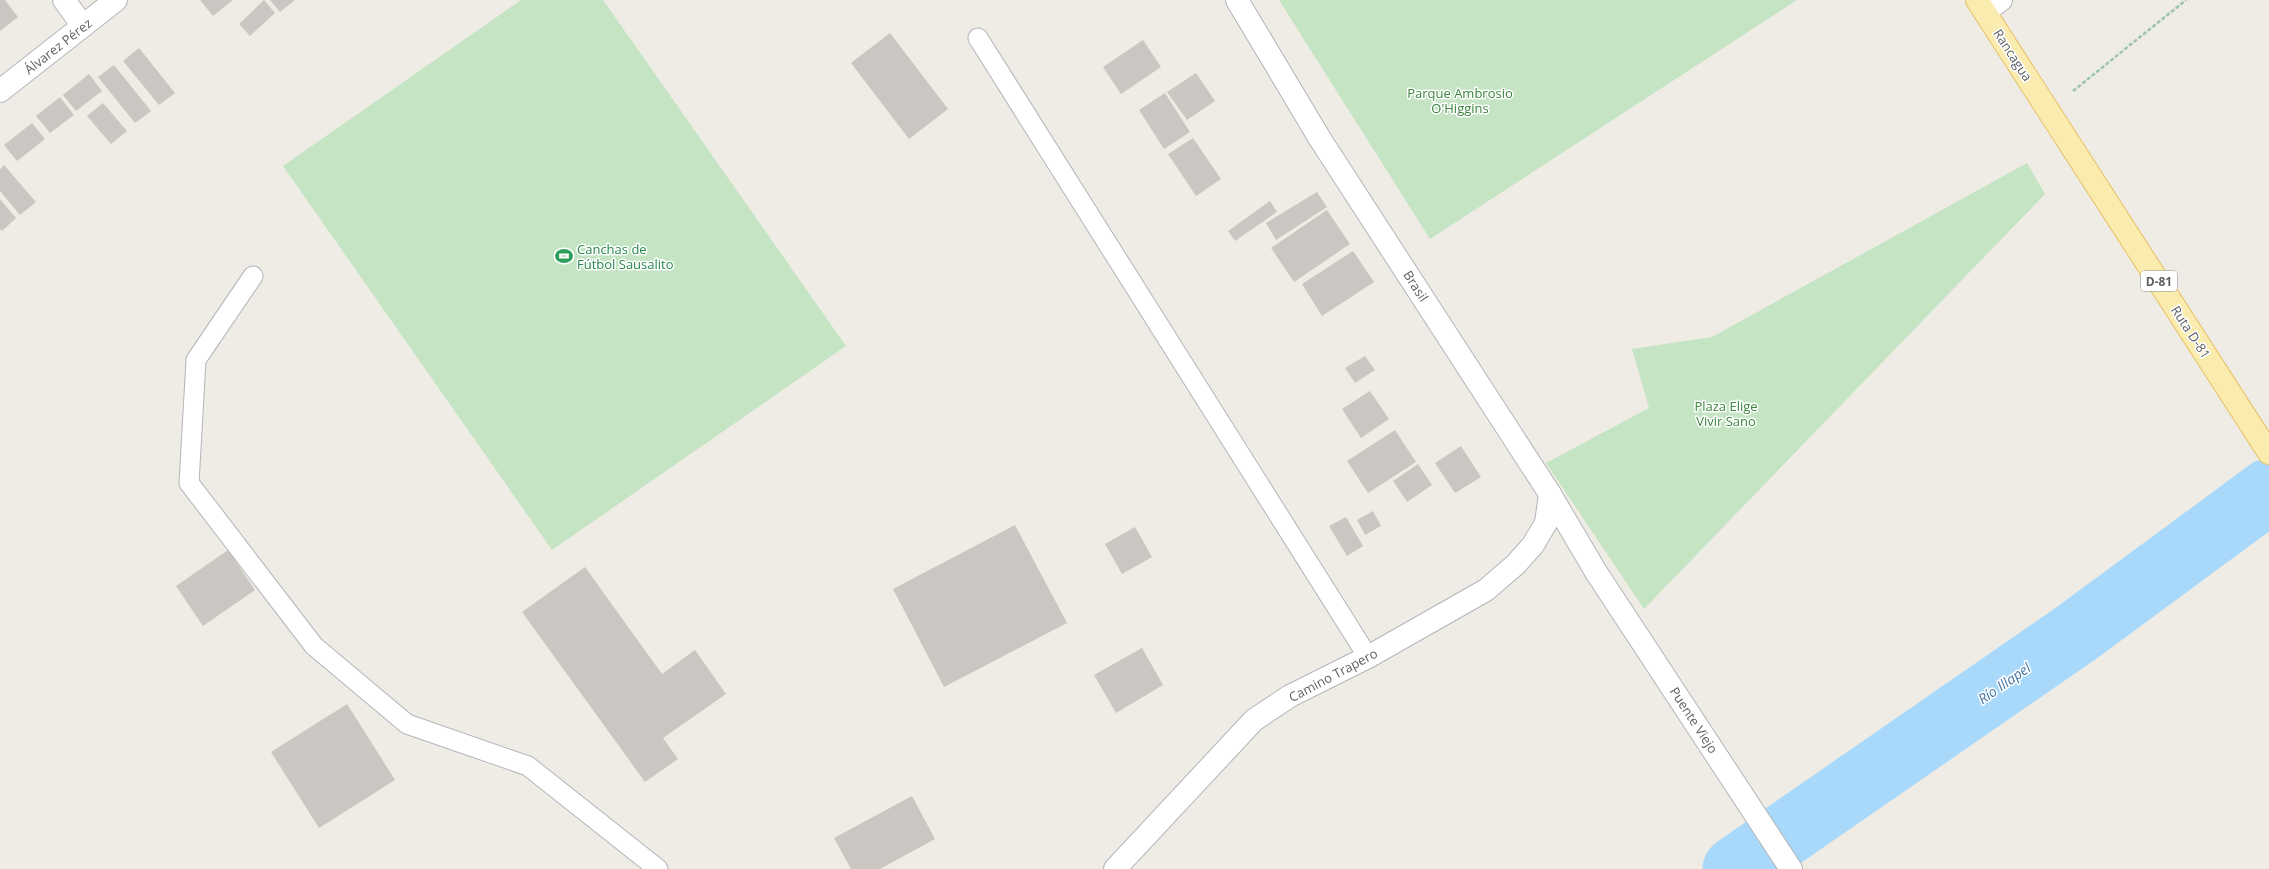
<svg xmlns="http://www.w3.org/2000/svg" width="2269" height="869" font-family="'Open Sans',sans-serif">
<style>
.green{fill:#c4e4c3}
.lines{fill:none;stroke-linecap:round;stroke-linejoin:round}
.river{stroke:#a9d9fa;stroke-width:65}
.building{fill:#cac7c2}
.service-casing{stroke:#b2b5b9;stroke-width:21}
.pedestrian-casing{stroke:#b2b5b9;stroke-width:24}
.minor-casing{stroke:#b2b5b9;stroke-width:24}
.tertiary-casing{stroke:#b2b5b9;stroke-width:24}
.secondary-casing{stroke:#b4b7bc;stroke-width:24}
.primary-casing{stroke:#e9c063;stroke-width:24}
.path{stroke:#9dc5a7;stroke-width:2.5;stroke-dasharray:4 2;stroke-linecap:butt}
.service{stroke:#fff;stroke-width:19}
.pedestrian{stroke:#fff;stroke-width:22}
.minor{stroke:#fff;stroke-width:22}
.tertiary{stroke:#fff;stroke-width:22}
.secondary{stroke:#fff;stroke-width:22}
.primary{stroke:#faecae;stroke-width:22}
.labels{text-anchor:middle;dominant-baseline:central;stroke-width:3;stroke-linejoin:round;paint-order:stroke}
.shield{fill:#fff;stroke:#8e9093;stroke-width:1}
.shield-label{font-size:12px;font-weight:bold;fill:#5d6065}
.street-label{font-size:13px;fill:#5d6065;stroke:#fff}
.park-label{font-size:13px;fill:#3b853c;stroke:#fff}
.leisure-label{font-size:13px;fill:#27864d;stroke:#fff;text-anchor:start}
.water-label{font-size:14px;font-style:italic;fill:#4375a3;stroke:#fff}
</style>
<rect width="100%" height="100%" fill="#eeece5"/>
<g class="green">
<path d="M521,0H603L846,346L552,550L283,166Z"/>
<path d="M1279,0H1797L1430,239Z"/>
<path d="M2027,163L2045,194L1644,609L1546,463L1649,408L1632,349L1712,337Z"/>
</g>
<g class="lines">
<path class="river" d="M1735,869L2075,634L2269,491"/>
</g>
<g class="building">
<path d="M0,0H5L18,17L0,31Z"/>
<path d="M200,0H233L213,16Z"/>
<path d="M264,0L275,13L250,36L239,24Z"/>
<path d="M270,0H295L280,12Z"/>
<path d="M890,33L948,109L909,139L851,63Z"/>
<path d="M1143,40L1161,67L1121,94L1103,67Z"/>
<path d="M139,48L175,93L159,105L123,61Z"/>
<path d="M114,65L151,111L135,123L98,77Z"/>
<path d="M1196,73L1215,101L1187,120L1167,92Z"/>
<path d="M89,74L102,91L76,111L63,95Z"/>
<path d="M1165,93L1190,132L1164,149L1139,110Z"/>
<path d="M60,97L74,115L50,133L36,116Z"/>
<path d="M103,103L127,131L111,144L87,116Z"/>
<path d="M32,123L45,139L17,161L4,145Z"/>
<path d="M1193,138L1221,179L1196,196L1168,154Z"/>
<path d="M4,165L36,202L20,215L0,191V169Z"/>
<path d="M1317,192L1327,207L1276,240L1266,223Z"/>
<path d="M0,199L16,218L2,231L0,229Z"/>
<path d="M1270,201L1277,212L1235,241L1228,231Z"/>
<path d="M1327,210L1350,244L1294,282L1271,248Z"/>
<path d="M1353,251L1374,282L1322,316L1302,284Z"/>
<path d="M1365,356L1375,370L1355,383L1345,368Z"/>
<path d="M1370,391L1389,419L1361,438L1342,409Z"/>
<path d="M1395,430L1416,462L1368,493L1347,461Z"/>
<path d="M1461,446L1481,477L1455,493L1435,463Z"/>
<path d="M1418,464L1432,485L1407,502L1393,481Z"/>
<path d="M1373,511L1381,526L1365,535L1357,520Z"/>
<path d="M1346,517L1363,546L1347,556L1329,526Z"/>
<path d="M1015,525L1067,623L944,687L893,589Z"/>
<path d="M1135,527L1152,557L1122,574L1105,544Z"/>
<path d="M228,550L255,590L203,626L176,586Z"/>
<path d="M585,567L662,674L695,650L726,694L663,738L678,759L645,782L522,612Z"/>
<path d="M1142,648L1163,685L1116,713L1094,675Z"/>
<path d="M347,704L395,780L319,828L271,752Z"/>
<path d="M912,796L935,839L880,869H851L834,838Z"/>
</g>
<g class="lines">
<g class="service-casing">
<g id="service">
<path d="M978,38L1368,657"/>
<path d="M253,276L196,360L189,483L314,646L407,724L528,766L658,869"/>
</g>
</g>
<g class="pedestrian-casing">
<path id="pedestrian" d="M1596,572L1791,869"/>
</g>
<g class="minor-casing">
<g id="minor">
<path d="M1237,0L1320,139L1550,494L1596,572"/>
<path d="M1985,12L2001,0"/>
<path d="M1115,869L1254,720L1290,696L1368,657L1486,590L1515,565L1533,545L1546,523L1550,494"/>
</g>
</g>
<g class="tertiary-casing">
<path id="tertiary" d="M64,0L83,26"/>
</g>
<g class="secondary-casing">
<path id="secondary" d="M0,91L116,0"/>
</g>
<g class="primary-casing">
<path id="primary" d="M1977,0L2269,453"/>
</g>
<path class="path" d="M2073,91L2186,0"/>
<use href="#service" class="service"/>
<use href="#pedestrian" class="pedestrian"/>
<use href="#minor" class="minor"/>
<use href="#tertiary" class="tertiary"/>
<use href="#secondary" class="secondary"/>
<use href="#primary" class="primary"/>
</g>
<defs>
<g id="stadium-bare" transform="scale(1.38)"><path d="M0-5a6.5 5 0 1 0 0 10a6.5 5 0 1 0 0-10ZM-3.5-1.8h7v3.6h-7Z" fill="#2e9e5b" stroke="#fff" stroke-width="2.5" paint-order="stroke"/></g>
</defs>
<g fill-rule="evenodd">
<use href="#stadium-bare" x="564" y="256"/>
</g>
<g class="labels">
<rect class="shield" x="2141" y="271" width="36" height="20" rx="3"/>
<g class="shield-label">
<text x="2159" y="281">D-81</text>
</g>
<g class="street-label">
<text transform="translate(58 46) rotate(-38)">Álvarez Pérez</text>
<text transform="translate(2013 55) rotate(57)">Rancagua</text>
<text transform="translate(1416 286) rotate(57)">Brasil</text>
<text transform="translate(2191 332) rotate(57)">Ruta D-81</text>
<text transform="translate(1333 675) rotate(-28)">Camino Trapero</text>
<text transform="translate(1694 720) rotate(57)">Puente Viejo</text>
</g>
<g class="park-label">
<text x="1460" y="93">Parque Ambrosio<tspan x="1460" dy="15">O'Higgins</tspan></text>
<text x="1726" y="406">Plaza Elige<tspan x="1726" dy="15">Vivir Sano</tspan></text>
</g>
<g class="leisure-label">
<text x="577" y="249">Canchas de<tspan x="577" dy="15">Fútbol Sausalito</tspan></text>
</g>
<g class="water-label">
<text transform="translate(2004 683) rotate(-35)">Río Illapel</text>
</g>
</g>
</svg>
